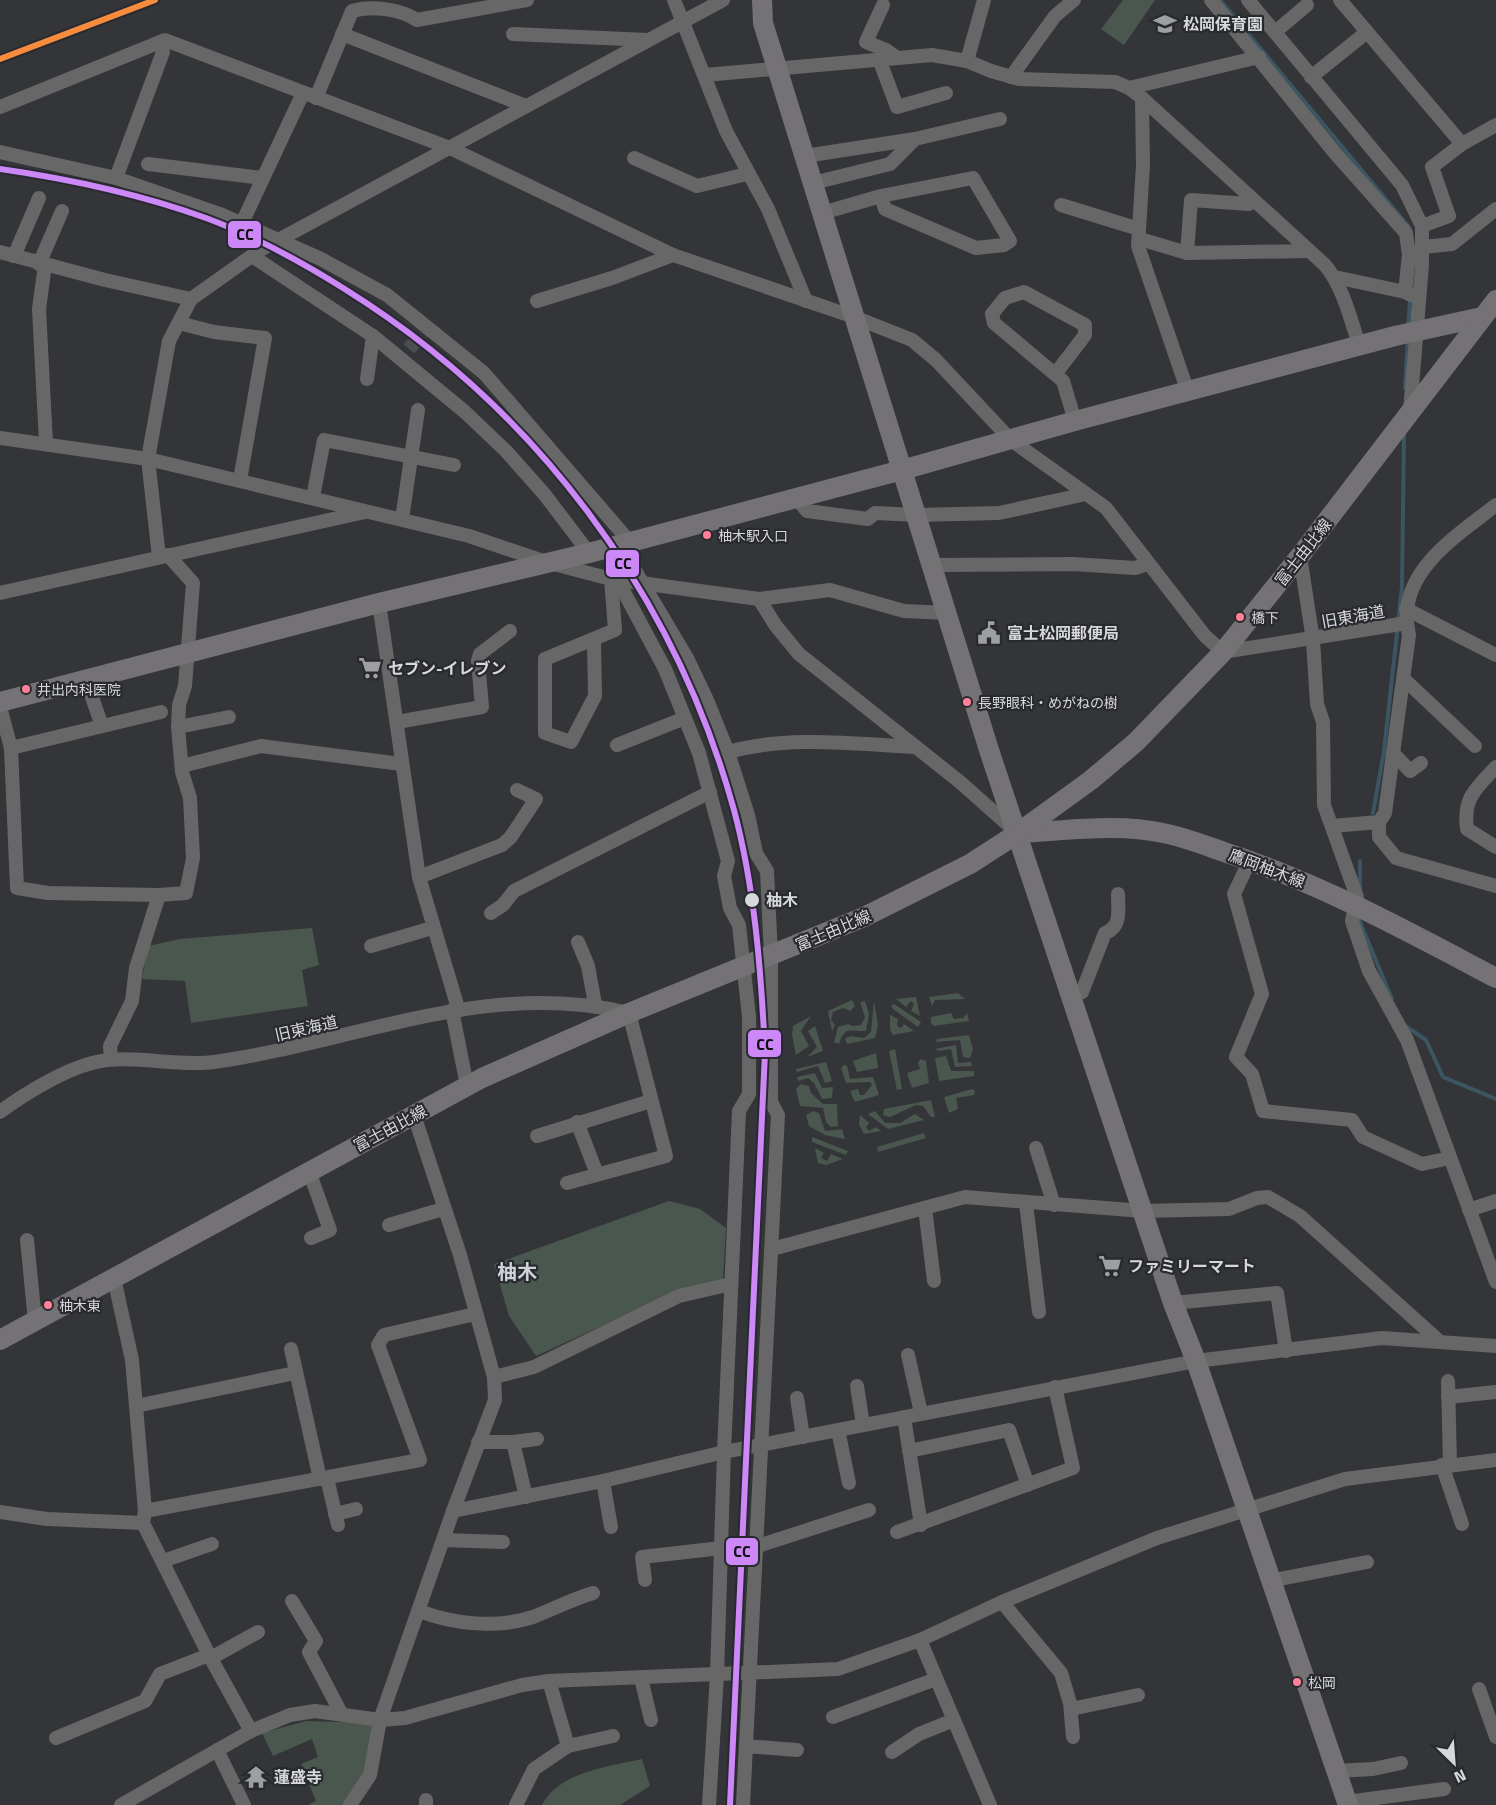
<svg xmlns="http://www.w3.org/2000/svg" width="1496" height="1805" font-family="'Titillium Web','Noto Sans JP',sans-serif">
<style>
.green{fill:#49574e}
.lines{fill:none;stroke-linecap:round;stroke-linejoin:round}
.stream{stroke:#3b5662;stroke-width:4}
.street-tunnel{stroke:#4c4d51;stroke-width:14;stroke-dasharray:14 7;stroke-linecap:butt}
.street{stroke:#686768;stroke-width:14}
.secondary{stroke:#747274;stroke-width:20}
.rail-1-casing{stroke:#292a30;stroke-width:10}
.rail-2-casing{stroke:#292a30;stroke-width:10}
.rail-1{stroke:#cc88f7;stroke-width:6}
.rail-2{stroke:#f78b3e;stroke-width:6}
.bus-dot{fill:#ff8098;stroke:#292a30;stroke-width:2}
.stop-dot{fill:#d7d8db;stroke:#292a30;stroke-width:2}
.labels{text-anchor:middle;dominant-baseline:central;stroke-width:4.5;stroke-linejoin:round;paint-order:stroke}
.bus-label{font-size:14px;fill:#d7d8db;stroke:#292a30;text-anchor:start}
.poi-label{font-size:16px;font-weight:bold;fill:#d7d8db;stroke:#292a30;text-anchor:start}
.street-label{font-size:16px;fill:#d7d8db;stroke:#292a30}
.stop-label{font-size:16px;font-weight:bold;fill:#d7d8db;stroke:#292a30;text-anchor:start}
.quarter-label{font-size:20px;font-weight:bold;fill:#cfd1d7;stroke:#292a30}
.line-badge{stroke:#292a30;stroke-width:2}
.pale-badge-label{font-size:16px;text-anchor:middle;font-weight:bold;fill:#111}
</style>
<rect width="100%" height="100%" fill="#343539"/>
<g class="green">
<path d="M1123,0H1155L1124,45L1101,29Z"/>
<path d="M312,928L319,965L302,970L308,1006L191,1023L185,981L142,979L148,946L180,939Z"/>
<path d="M958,993L965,999L935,1000L932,1006L929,997Z"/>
<path d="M916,997L920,1016L911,1011L914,1004L911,1001L906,1007L896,999Z"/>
<path d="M852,1000L855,1006L850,1011L843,1008L833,1012L831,1020L835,1025L832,1031L828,1011Z"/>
<path d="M865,1001L869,1014L866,1031C850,1032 845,1025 839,1044L834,1042L838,1027L848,1024L853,1026L861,1025L865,1017L860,1002Z"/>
<path d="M874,1001L878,1025L875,1038L847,1044L845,1039L850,1036L864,1038L871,1032Z"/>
<path d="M894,1004L921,1022L918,1027L893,1009L891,1005Z"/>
<path d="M951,1013L954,1019L963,1018L967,1013L969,1021L934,1026L931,1023V1017Z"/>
<path d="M890,1015L898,1019L897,1026L901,1028L904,1024L914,1031L893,1035L890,1030Z"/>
<path d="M811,1016L801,1031L809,1046L796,1055L792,1035L793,1026Z"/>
<path d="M815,1026L823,1051L807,1057L817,1047L808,1031Z"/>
<path d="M969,1035L973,1049L970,1058L963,1057L960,1040L936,1042L937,1039Z"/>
<path d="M956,1045L958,1063L971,1062L972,1066L955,1067L951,1049L939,1051L935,1049Z"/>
<path d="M895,1049L902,1089L897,1090L889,1051Z"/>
<path d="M876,1053L878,1068L857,1072L853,1061Z"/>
<path d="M946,1056L951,1071H974V1076L939,1081L935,1058Z"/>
<path d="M921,1059L926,1061L929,1083L912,1088L907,1073L920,1069L918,1062Z"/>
<path d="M826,1062L832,1081L825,1083L818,1066L797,1072L796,1069Z"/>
<path d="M844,1065L847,1066L850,1079L873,1077L879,1095L855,1102L850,1091L858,1089L860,1095H864L872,1085L870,1082L846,1083L841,1068Z"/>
<path d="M815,1073L822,1088L833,1087L832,1098L822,1099L814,1083L808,1078L798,1081L797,1077Z"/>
<path d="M801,1084L809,1086L811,1093L823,1104H837L838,1126L831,1127L826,1122L823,1108L800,1106L796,1089Z"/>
<path d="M972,1089L975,1091L974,1095L956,1098L958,1109L949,1113L944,1097Z"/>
<path d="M931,1100L935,1117H931L923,1106L916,1105L890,1117L883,1115L884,1109Z"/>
<path d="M813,1111L819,1113L825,1131L842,1129L845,1139L825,1135L809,1126L806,1115Z"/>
<path d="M875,1111L885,1123H900L915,1114L924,1120L888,1129L868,1114Z"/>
<path d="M860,1115L869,1123L866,1127L869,1131L876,1127L881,1131L864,1134L859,1124Z"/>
<path d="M924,1133L926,1138L878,1152L877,1147Z"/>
<path d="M812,1137L848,1151L846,1155L812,1142Z"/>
<path d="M815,1148L824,1153L821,1158L827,1161L831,1154L843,1159L826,1165L818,1163Z"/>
<path d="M669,1201L700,1209L726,1228L723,1281L671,1294L536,1356L509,1316L494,1264Z"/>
<path d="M306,1721L370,1723L373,1728L363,1778L343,1805H308L316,1801L301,1764L318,1757L312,1739L273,1756L262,1733Z"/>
<path d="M642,1759L650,1786L620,1805H542C560,1771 608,1767 642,1759Z"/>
</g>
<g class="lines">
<g class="stream">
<path d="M1220,0L1409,227"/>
<path d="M1408,328L1410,301"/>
<path d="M1405,388L1408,338"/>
<path d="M1373,813L1384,751L1402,587L1404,431"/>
<path d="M1360,861V891"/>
<path d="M1360,914V922L1392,999"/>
<path d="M1404,1025L1426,1040L1443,1077L1496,1099"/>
</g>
<path class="street-tunnel" d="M409,349L428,326"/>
<g class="street">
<path d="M674,0L726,131L768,209L806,301"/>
<path d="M1211,0L1335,153L1406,233L1409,255L1405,292"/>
<path d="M1248,0L1402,185L1422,226V265L1410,411"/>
<path d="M1340,0L1462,144"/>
<path d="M883,5L866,42L886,50L896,57"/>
<path d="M1275,32L1307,5"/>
<path d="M342,34L526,106"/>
<path d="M513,34L648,40"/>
<path d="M879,59L897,107L946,93"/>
<path d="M967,61L984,0"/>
<path d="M705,75L932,55L967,61L991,71L1019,79L1115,82L1129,88L1142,98L1143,165L1138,246L1188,392"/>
<path d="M1011,77L1055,16L1074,0"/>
<path d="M1311,77L1367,32"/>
<path d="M1129,88L1259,57"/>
<path d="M316,98L352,11C371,5 400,9 417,20L527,0"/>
<path d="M1142,98L1325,265C1344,288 1350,319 1360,347"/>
<path d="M0,107L165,40L450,148L673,255L854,317L912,340L936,360L1011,440L1106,508L1205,636L1223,652L1407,623C1402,569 1458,535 1496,505"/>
<path d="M0,152L116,178L220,214L321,259L387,295L484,373L630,542"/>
<path d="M805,156L915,139"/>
<path d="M634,158L697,186L747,174"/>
<path d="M148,164L262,178"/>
<path d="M116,178L163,52"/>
<path d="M813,183L890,164L915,139L1000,119"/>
<path d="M1061,205L1139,229"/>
<path d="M822,213L881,196L973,178L1010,241L1004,245L976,248L885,209L881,196"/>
<path d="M242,223L303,93"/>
<path d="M1422,226L1449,216L1432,167L1462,144L1496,125"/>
<path d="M1140,239L1187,253L1308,251"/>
<path d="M1423,247L1452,244L1496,209"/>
<path d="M0,252L105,280L191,299"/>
<path d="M1187,253L1191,200L1249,204L1253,200"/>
<path d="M14,256L39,198"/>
<path d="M252,256L373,336L465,412L506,451L545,495L589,553"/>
<path d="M39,264L62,211"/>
<path d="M45,265L39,309L46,443"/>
<path d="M1335,277L1405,292L1411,295"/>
<path d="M537,301L612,278L673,255"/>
<path d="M179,323L214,332L265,338L240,480"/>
<path d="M1056,373L1085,335V325L1024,292L1005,298L992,314L994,323L1063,381L1075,421"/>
<path d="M367,379L373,336"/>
<path d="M0,438L148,459L469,536L546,562L611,579L759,599L830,590L904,611L948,613"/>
<path d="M313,497L324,440L454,465"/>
<path d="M796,498L807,511L868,519L875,513L917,515L999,513L1086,494"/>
<path d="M402,519L418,410"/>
<path d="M620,545L687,658L707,700L728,752L748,815L756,853L767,871L771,956V1102L778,1115L743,1805"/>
<path d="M1300,556L1313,640L1317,704L1323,722L1324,805L1357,897L1352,921L1369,971L1407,1040L1496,1282"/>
<path d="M159,557L148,459L169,341L191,299L260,250L723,0"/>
<path d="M932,565L1073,564L1135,568L1148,564"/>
<path d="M617,579L665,669L699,753L728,861L724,876L730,908L739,925L749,1017V1094L739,1111L724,1452L717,1675L709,1805"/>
<path d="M0,593L365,512"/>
<path d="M759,599L776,626L799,654L960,782L1014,830"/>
<path d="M379,603L419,877L458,1008"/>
<path d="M1406,609L1496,655"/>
<path d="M594,639L595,696L571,742L545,733V659L615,630L611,579"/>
<path d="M1404,679L1475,746"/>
<path d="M86,680L102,726"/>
<path d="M0,707L11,748L17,888L48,893L159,895"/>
<path d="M397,722L482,707L478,661L480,654L510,631"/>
<path d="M178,727L229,717"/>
<path d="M617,745L685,718"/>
<path d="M11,748L161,712"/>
<path d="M728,752C789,735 855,744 916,747"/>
<path d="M1393,753L1410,771L1421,763"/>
<path d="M182,766L261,746L401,764"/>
<path d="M1496,767C1475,789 1463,798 1467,829L1496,847"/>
<path d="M1379,822V837L1396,858L1496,886"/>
<path d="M1332,826L1379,822L1385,813L1409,635L1407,623"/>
<path d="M1250,860L1234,894L1262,994L1236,1057L1252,1074L1263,1111L1352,1120L1363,1137L1422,1164L1450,1158"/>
<path d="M419,877L502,845L510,838L536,799L517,790"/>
<path d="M491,913L503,905L514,891L710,792"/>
<path d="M578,942L588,966L595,1004"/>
<path d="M371,946L432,928"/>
<path d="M1069,990L1082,992L1105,933C1122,927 1118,910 1118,894"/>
<path d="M452,1010L467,1086"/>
<path d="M111,1059L110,1046L132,1001L136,968L159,895L186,893L193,858L190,798L182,772L178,727L179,705L185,686L193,583L168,555"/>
<path d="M0,1112C24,1094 64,1070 92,1063C131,1053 173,1067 214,1062C351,1043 488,978 629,1013L666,1156L567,1183"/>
<path d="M577,1122L597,1174"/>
<path d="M537,1136L651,1101"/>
<path d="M1036,1148L1054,1205"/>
<path d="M309,1171L330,1230L311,1238"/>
<path d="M1026,1203L1039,1312"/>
<path d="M925,1208L934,1281"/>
<path d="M1469,1210L1496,1201"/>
<path d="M389,1225L443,1209"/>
<path d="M27,1240L35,1321"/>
<path d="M772,1249L965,1197L1143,1211L1229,1209L1257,1198L1268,1197L1300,1216L1439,1341"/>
<path d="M114,1278L132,1360L145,1511L143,1523L209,1655L251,1731"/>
<path d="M1173,1303L1277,1293L1286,1351"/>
<path d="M291,1349L320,1479"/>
<path d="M908,1355L921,1413"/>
<path d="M494,1377L534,1367L679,1296L731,1284"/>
<path d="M1448,1381L1450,1464"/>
<path d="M857,1386L863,1425"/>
<path d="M1448,1397L1496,1392"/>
<path d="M797,1398L803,1437"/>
<path d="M136,1406L295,1373"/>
<path d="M904,1417L921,1525"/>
<path d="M838,1430L849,1483"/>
<path d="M478,1442H513L537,1439"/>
<path d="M513,1442L526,1497"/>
<path d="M909,1451L1009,1430L1028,1485"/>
<path d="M1442,1465L1462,1524"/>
<path d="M327,1478L338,1525"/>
<path d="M603,1481L611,1527"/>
<path d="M145,1511L420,1460L378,1345L384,1335L475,1314"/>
<path d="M453,1511L603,1481L724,1452L1196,1361L1382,1338L1496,1346"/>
<path d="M0,1512L47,1519L143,1523"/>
<path d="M335,1514L356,1509"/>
<path d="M897,1532L1073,1468L1055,1387"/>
<path d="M443,1540L503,1542"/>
<path d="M755,1547L869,1510"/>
<path d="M163,1561L212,1544"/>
<path d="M645,1580L642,1557L721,1548"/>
<path d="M1270,1581L1367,1562"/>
<path d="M292,1601L316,1641L309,1652L341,1713"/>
<path d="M1002,1602L1061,1673L1070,1703L1073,1737"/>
<path d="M419,1611C453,1624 497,1629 533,1617C554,1609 570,1600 593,1593"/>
<path d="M920,1640L990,1805"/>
<path d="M211,1658L258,1632"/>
<path d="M641,1678L651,1720"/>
<path d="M1479,1689L1496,1737"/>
<path d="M1071,1709L1138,1695"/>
<path d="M833,1717L936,1679"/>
<path d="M56,1738L145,1701L160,1674L209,1655"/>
<path d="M568,1746L613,1736"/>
<path d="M746,1746L797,1750"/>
<path d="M217,1750L244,1805"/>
<path d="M892,1752L919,1734L954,1720"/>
<path d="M1336,1771L1373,1769L1401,1763"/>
<path d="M426,1800V1805"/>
<path d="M1347,1802L1444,1789"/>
<path d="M121,1805L251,1731L290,1715L315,1711L380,1720L405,1718L522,1685L549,1681L838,1669L920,1640L1002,1602L1157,1538L1345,1479L1496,1460"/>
<path d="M350,1805L370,1775L380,1720L453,1511L495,1400L494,1377L460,1255L414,1115"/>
<path d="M516,1805L534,1769L568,1746L549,1681"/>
</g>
<g class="secondary">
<path d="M762,0L763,23L989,750L1173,1303L1196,1361L1348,1805"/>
<path d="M0,702L379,603L589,553L902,470L1075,421L1395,336L1482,317"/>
<path d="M1018,833C1065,831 1117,823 1163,833C1184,837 1204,845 1224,852C1320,883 1407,931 1496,978"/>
<path d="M0,1340L482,1078L629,1013L864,917L970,864L1018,833L1091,780L1136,742L1223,652L1300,556L1496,300"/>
</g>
<g class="rail-1-casing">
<path id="rail-1" d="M0,169C70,179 139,194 206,218C254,236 300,261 343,288C535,407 674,593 734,810C755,889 761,971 765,1052L730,1805"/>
</g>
<g class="rail-2-casing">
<path id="rail-2" d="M0,59L155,0"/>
</g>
<use href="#rail-1" class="rail-1"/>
<use href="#rail-2" class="rail-2"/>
</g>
<defs>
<g id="school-bare" transform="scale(1.8)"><path d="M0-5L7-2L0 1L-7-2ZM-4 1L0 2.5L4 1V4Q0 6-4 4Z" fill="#9e9fa2" stroke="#292a30" stroke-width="2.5" paint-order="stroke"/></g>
<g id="civic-bare" transform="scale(1.8)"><path d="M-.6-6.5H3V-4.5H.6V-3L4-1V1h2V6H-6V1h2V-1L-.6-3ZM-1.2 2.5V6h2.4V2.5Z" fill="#9e9fa2" stroke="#292a30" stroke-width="2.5" paint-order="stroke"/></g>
<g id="supermarket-bare" transform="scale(1.8)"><path d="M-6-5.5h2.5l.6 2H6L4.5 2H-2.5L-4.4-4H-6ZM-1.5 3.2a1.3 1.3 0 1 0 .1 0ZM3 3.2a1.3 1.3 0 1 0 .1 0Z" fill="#9e9fa2" stroke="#292a30" stroke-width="2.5" paint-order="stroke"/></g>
<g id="temple-bare" transform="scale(1.8)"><path d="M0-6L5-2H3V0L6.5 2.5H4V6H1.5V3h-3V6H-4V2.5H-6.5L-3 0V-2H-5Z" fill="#9e9fa2" stroke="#292a30" stroke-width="2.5" paint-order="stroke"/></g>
</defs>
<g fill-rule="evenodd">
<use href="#school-bare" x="1165" y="24"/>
<use href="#civic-bare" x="989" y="633"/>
<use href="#supermarket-bare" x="370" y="668"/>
<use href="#supermarket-bare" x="1110" y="1266"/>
<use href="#temple-bare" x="256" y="1777"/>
</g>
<g class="bus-dot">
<circle cx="707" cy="535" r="5"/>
<circle cx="1240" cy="617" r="5"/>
<circle cx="26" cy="689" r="5"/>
<circle cx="967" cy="702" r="5"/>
<circle cx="48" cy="1305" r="5"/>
<circle cx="1297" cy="1682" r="5"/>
</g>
<circle class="stop-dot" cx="752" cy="900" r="8"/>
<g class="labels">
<g class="bus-label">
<text x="718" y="535">柚木駅入口</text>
<text x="1251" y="617">橋下</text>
<text x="37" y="689">井出内科医院</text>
<text x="978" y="702">長野眼科・めがねの樹</text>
<text x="59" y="1305">柚木東</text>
<text x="1308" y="1682">松岡</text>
</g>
<g class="poi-label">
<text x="1183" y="24">松岡保育園</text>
<text x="1007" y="633">富士松岡郵便局</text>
<text x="388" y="668">セブン-イレブン</text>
<text x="1128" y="1266">ファミリーマート</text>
<text x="274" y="1777">蓮盛寺</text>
</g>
<g class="street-label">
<text transform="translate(1303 552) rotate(-52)">富士由比線</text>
<text transform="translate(1353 616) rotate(-10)">旧東海道</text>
<text transform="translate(1267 868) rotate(21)">鷹岡柚木線</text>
<text transform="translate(833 930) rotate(-23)">富士由比線</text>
<text transform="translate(306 1028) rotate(-13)">旧東海道</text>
<text transform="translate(390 1128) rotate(-28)">富士由比線</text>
</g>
<g class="stop-label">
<text x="766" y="900">柚木</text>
</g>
<g class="quarter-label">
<text x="517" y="1271">柚木</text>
</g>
</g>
<g class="line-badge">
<rect x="227" y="220" width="35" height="29" rx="6" fill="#cc88f7"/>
<rect x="605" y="549" width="35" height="29" rx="6" fill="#cc88f7"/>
<rect x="747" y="1029" width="35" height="29" rx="6" fill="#cc88f7"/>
<rect x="725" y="1537" width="34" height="29" rx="6" fill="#cc88f7"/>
</g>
<g class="pale-badge-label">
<text x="245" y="240">CC</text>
<text x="623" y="569">CC</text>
<text x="765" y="1050">CC</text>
<text x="742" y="1557">CC</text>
</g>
<g transform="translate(1454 1763) rotate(155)" stroke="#292a30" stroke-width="4.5" paint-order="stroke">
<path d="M0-4.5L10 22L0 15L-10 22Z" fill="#d7d8db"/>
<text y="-9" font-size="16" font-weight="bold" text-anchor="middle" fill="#d7d8db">N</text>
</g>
</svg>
